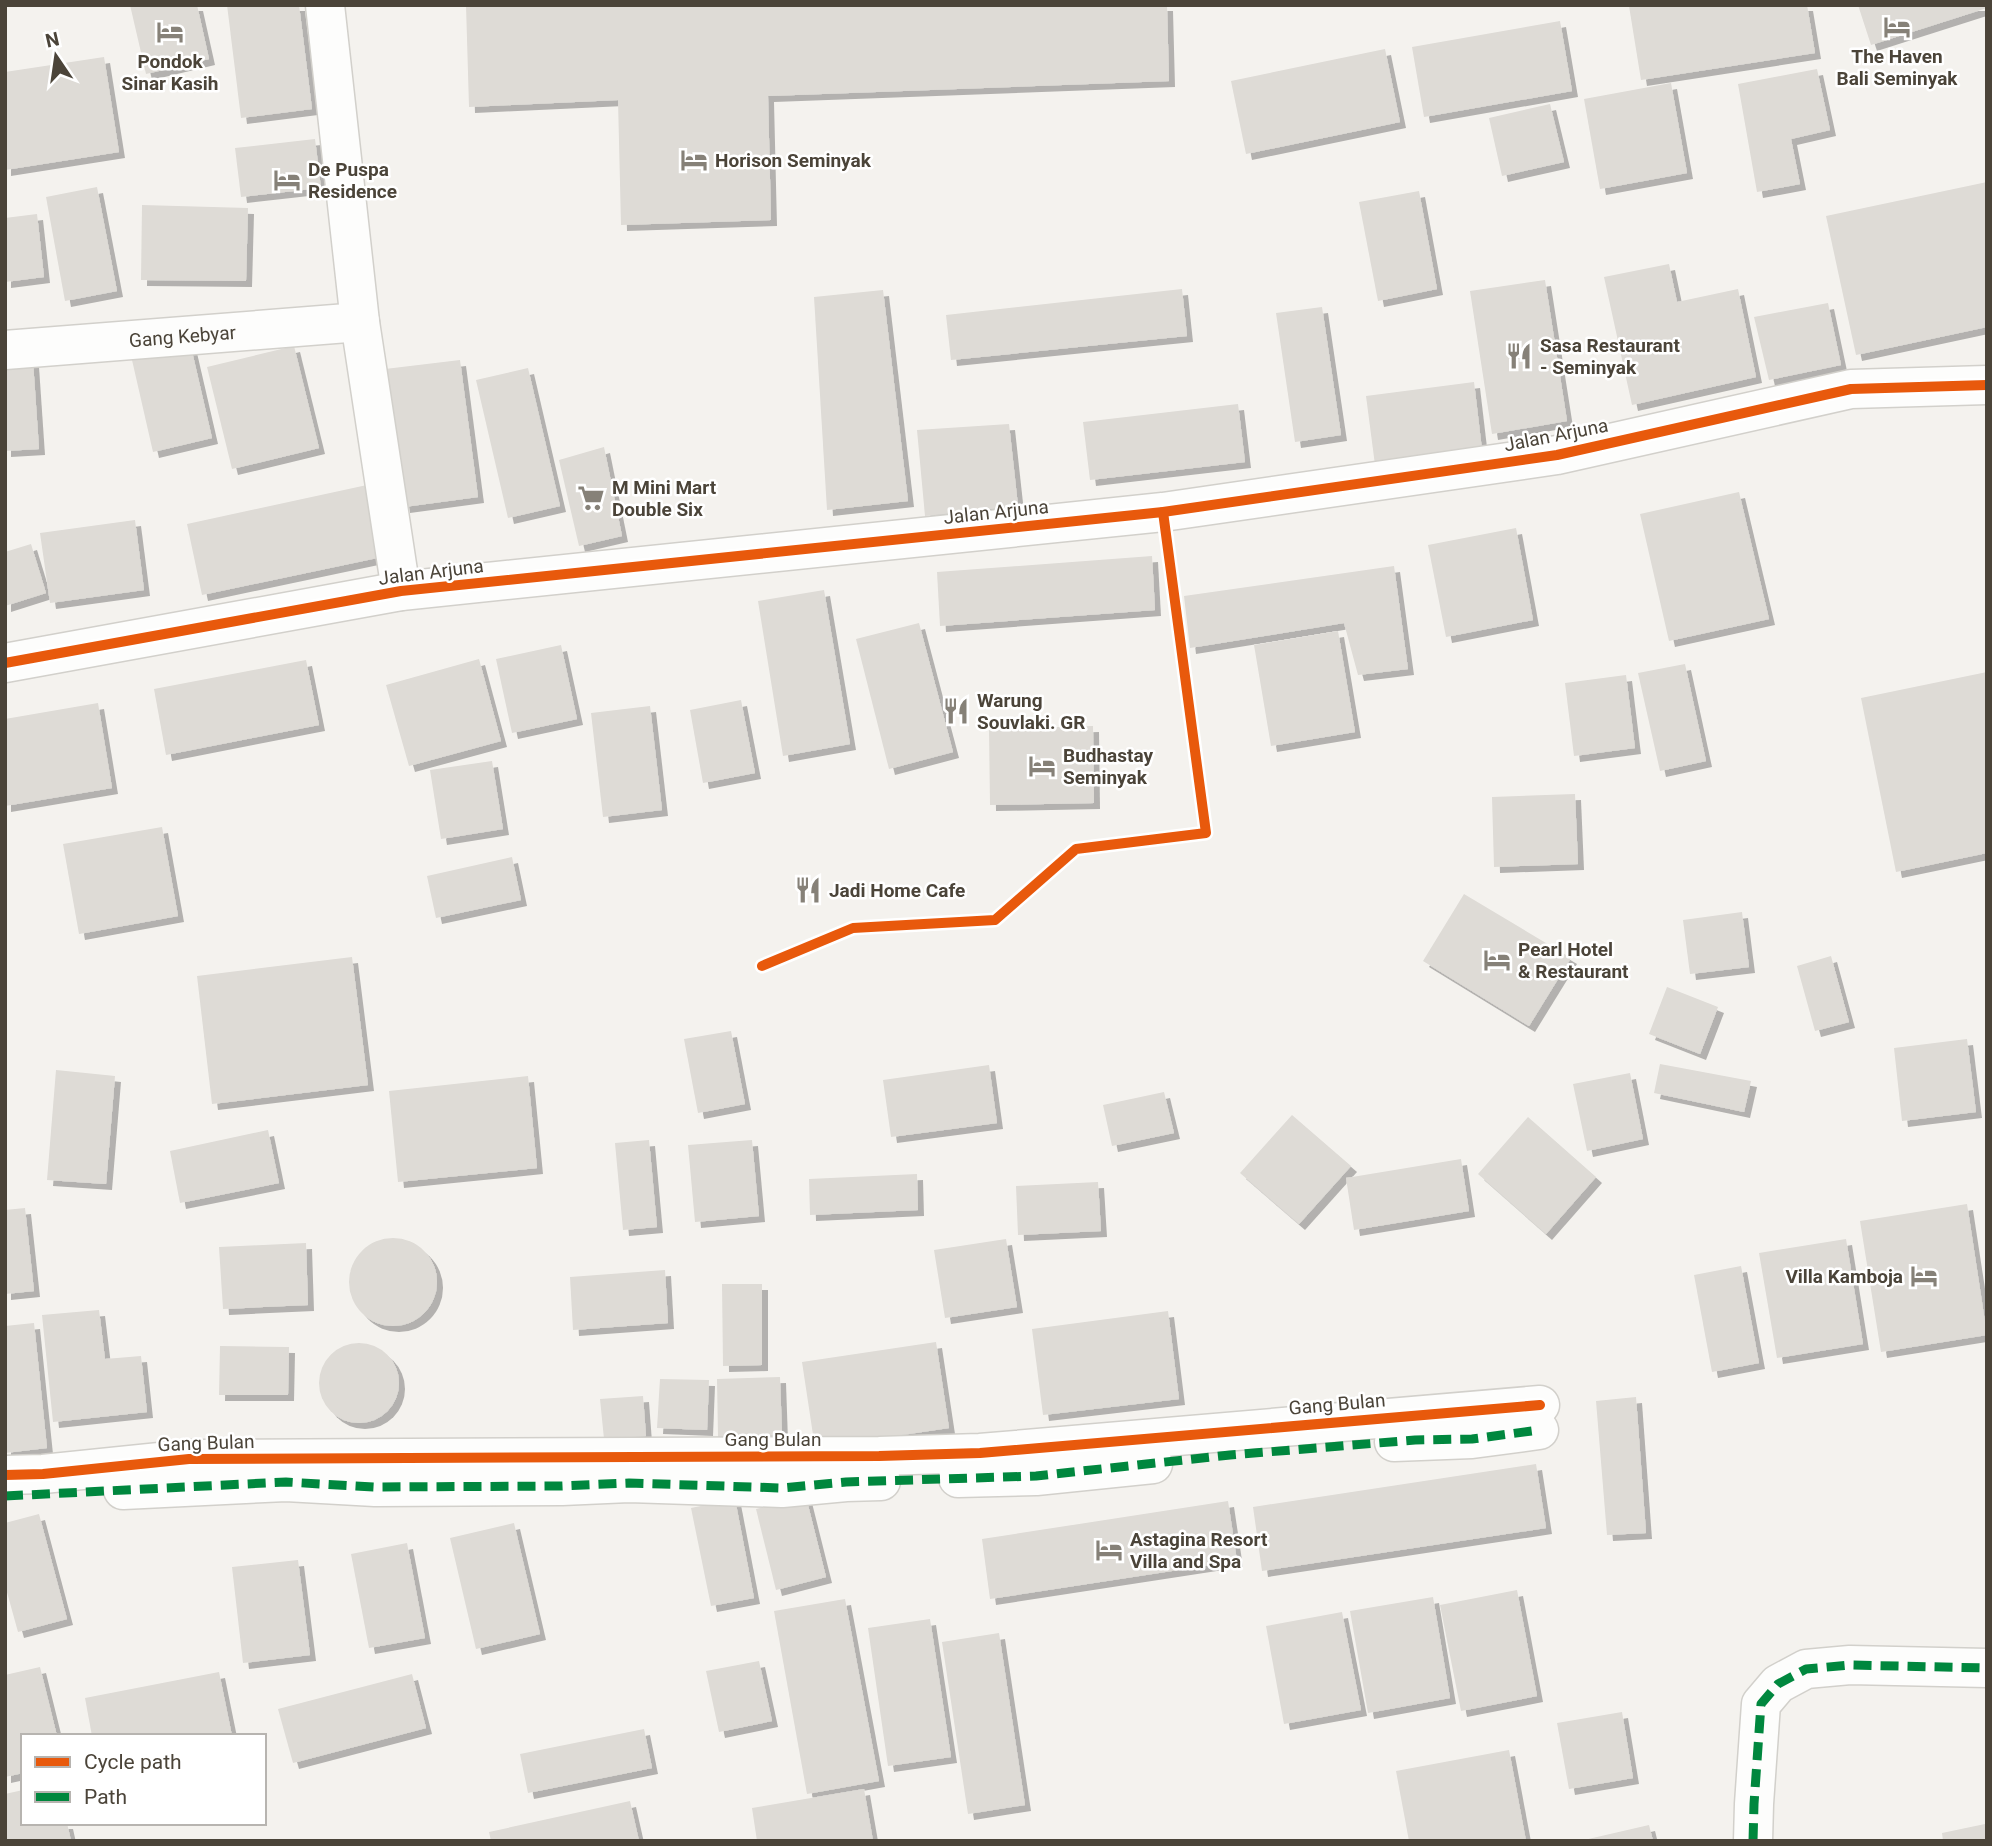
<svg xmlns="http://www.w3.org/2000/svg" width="1992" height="1846" font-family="Roboto,sans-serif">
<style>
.building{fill:#dedbd6;filter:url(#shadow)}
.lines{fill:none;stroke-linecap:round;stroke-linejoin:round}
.street-casing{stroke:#d2d0cb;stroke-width:41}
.street{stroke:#fdfdfc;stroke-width:38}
.quiet{stroke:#00873e;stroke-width:9;stroke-dasharray:18 9;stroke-linecap:butt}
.cycleway-casing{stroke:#fff;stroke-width:15}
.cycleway{stroke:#e8590c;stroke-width:10}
.labels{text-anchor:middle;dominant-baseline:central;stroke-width:5;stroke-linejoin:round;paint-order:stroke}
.poi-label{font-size:19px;font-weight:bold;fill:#4b4439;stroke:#fff;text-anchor:start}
.street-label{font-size:19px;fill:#4b4439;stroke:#fff}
</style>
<defs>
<filter id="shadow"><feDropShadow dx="6" dy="6" stdDeviation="0" flood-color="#0004"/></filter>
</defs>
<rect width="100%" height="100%" fill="#f4f2ee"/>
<g class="building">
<path d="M130,5H197L209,59L146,74Z"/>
<path d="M227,5H299L312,109L241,118Z"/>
<path d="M466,5H1167L1169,81L768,96L771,220L621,225L618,100L469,107Z"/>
<path d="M1807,5L1815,53L1641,80L1629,6Z"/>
<path d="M1858,5H1987V8L1871,45Z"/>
<path d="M1560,21L1572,91L1424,117L1412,47Z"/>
<path d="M1385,49L1400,122L1246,154L1231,81Z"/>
<path d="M104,57L119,152L5,170V72Z"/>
<path d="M1817,69L1830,130L1791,139L1800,184L1757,192L1738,84Z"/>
<path d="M1671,83L1687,173L1600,189L1584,99Z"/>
<path d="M1550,104L1564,162L1502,176L1489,118Z"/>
<path d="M315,139L321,188L241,197L235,148Z"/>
<path d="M1987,182V327L1856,355L1826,216Z"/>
<path d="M97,187L117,291L65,301L46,197Z"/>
<path d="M1419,191L1437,289L1378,301L1359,202Z"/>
<path d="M142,205L248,208L246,281L141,280Z"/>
<path d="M37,214L44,277L5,282V218Z"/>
<path d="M1669,264L1677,302L1738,289L1756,377L1632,405L1604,277Z"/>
<path d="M1545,280L1567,421L1492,434L1470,291Z"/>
<path d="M1182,289L1187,336L951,360L946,315Z"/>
<path d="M883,290L908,501L827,510L814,297Z"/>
<path d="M1828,303L1841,365L1769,380L1754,317Z"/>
<path d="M1322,307L1341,435L1295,442L1276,313Z"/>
<path d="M294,346L319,448L232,469L207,367Z"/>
<path d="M191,347L212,438L153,452L132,360Z"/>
<path d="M460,360L478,497L404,507L385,369Z"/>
<path d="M33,361L39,449L5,451V363Z"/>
<path d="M528,368L560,506L508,518L476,380Z"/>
<path d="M1474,382L1482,450L1375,465L1366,396Z"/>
<path d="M1238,404L1245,462L1090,480L1083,422Z"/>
<path d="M1009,424L1018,506L925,516L917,430Z"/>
<path d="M604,447L622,536L579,546L559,460Z"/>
<path d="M367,485L382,557L202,595L187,524Z"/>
<path d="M1739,492L1769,619L1669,641L1640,514Z"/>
<path d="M135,520L144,590L50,603L40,533Z"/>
<path d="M1516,528L1533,620L1446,637L1428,545Z"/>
<path d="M31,544L46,593L5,606V552Z"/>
<path d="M1152,556L1155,610L940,626L937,572Z"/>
<path d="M1394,566L1408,669L1358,675L1344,623L1190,648L1184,596Z"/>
<path d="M824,590L850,744L783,756L758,601Z"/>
<path d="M919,623L953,752L889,769L856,639Z"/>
<path d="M1338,631L1355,732L1271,746L1254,645Z"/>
<path d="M561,645L577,719L512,733L496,659Z"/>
<path d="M479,659L501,741L409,766L386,685Z"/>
<path d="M306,660L319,725L166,755L154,689Z"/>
<path d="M1685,664L1706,761L1660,771L1638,673Z"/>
<path d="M1987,672V853L1896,872L1861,698Z"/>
<path d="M1626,675L1635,748L1574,756L1565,683Z"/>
<path d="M741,700L755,773L703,783L690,710Z"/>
<path d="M98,703L112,788L5,806V719Z"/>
<path d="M650,706L662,810L603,817L591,713Z"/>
<path d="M1093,726L1094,803L990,805L989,729Z"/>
<path d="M492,761L503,829L441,839L430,770Z"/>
<path d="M1575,794L1578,864L1494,867L1492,797Z"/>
<path d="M162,827L178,916L79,934L63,844Z"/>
<path d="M512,857L521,900L436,918L427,876Z"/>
<path d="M1464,894L1571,958L1529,1026L1423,961Z"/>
<path d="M1742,912L1749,967L1690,974L1683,920Z"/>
<path d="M1831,956L1849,1022L1815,1031L1797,966Z"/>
<path d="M352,957L368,1085L212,1104L197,976Z"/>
<path d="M1667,987L1718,1007L1700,1054L1649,1034Z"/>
<path d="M731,1031L745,1104L698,1113L684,1039Z"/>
<path d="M1967,1039L1976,1112L1902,1121L1894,1048Z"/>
<path d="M1660,1064L1751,1081L1744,1112L1654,1093Z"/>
<path d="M989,1065L997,1123L891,1137L883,1080Z"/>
<path d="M56,1070L115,1076L106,1184L47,1180Z"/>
<path d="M1630,1073L1643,1139L1587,1151L1573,1084Z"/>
<path d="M528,1076L537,1168L398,1182L389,1091Z"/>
<path d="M1164,1092L1174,1133L1112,1146L1103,1105Z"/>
<path d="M1292,1115L1351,1166L1299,1224L1240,1173Z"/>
<path d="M1528,1117L1596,1177L1546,1234L1478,1174Z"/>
<path d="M268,1130L279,1183L180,1203L170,1151Z"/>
<path d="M649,1140L657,1227L623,1230L615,1143Z"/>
<path d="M752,1140L759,1216L695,1222L688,1145Z"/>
<path d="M1461,1159L1469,1211L1354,1230L1346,1178Z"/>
<path d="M917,1174L918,1210L810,1215L809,1179Z"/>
<path d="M1098,1182L1101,1231L1018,1235L1016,1186Z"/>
<path d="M1967,1204L1987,1335L1881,1352L1860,1221Z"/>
<path d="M25,1208L34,1291L5,1294V1210Z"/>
<circle cx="393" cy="1282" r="44"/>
<path d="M1006,1239L1017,1307L945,1318L934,1250Z"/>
<path d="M1846,1239L1863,1344L1777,1358L1759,1253Z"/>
<path d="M306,1243L308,1305L223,1309L219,1247Z"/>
<path d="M1741,1266L1759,1363L1712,1372L1694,1275Z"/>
<path d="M665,1270L668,1323L573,1330L570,1277Z"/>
<path d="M722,1284H762V1365L723,1366Z"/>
<path d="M99,1310L105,1359L141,1356L147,1412L53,1422L42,1315Z"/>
<path d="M1168,1311L1179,1399L1043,1415L1032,1329Z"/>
<path d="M34,1323L47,1448L5,1453V1326Z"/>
<path d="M936,1342L949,1428L815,1448L802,1362Z"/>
<circle cx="359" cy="1383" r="40"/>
<path d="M220,1346L289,1347L288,1395H219Z"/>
<path d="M780,1377L782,1435L718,1437L717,1379Z"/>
<path d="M660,1379L709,1380L707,1430L657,1428Z"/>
<path d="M643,1396L646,1436L604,1439L600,1399Z"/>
<path d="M1636,1397L1646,1533L1607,1535L1596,1401Z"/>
<path d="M1536,1464L1546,1528L1262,1571L1253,1507Z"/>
<path d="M806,1497L826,1577L776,1590L756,1509Z"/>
<path d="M735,1499L754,1598L711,1606L691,1508Z"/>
<path d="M1228,1501L1237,1561L990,1599L982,1539Z"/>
<path d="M39,1514L67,1619L18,1632L5,1585V1523Z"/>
<path d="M514,1523L540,1634L476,1649L450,1538Z"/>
<path d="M407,1543L425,1638L369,1648L351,1554Z"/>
<path d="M298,1560L310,1655L243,1663L232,1567Z"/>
<path d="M1517,1590L1537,1696L1461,1711L1440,1605Z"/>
<path d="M1433,1597L1450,1698L1368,1713L1350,1611Z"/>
<path d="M845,1599L879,1781L807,1794L774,1611Z"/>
<path d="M1342,1612L1361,1710L1284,1724L1266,1626Z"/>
<path d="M930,1619L951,1757L888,1766L868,1628Z"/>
<path d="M999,1633L1025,1805L968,1814L942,1642Z"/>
<path d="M759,1661L772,1721L719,1732L706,1671Z"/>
<path d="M40,1667L57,1736H23V1773L5,1777V1675Z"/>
<path d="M219,1672L232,1736H92L85,1698Z"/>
<path d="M412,1674L426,1728L293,1763L278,1709Z"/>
<path d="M1622,1712L1633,1778L1569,1789L1557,1723Z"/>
<path d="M644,1729L652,1768L528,1793L520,1754Z"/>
<path d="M1509,1750L1526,1841H1409L1396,1771Z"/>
<path d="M864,1789L873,1841H757L752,1808Z"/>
<path d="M23,1790V1823H67L71,1841H5V1794Z"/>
<path d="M630,1801L639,1841H491L489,1832Z"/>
<path d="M1985,1824L1987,1841H1943L1942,1833Z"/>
<path d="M1649,1825L1653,1841H1584V1840Z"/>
</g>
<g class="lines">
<g class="street-casing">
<g id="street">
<path d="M325,5L360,322L401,591"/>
<path id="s1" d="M5,350L360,322"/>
<path d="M5,663L401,591L1163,512L1557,455L1851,389L1987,385"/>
<path d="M1394,1442L1472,1439L1539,1430"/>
<path d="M5,1475L43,1474L189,1459L879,1456L980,1453L1540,1405"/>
<path d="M958,1478L1036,1476L1153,1464"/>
<path d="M123,1490L286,1482L375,1487L562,1486L629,1483L782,1488L846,1482L881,1481"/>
<path d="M1753,1841L1754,1804L1761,1704L1778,1684L1806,1669L1850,1665L1987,1668"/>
</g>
</g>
<use href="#street" class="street"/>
<g class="quiet">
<path d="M5,1496L286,1482L375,1487L562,1486L629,1483L782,1488L846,1482L1036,1476L1230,1455L1415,1440L1472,1439L1539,1430"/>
<path d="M1753,1841L1754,1804L1761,1704L1778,1684L1806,1669L1850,1665L1987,1668"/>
</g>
<g class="cycleway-casing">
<g id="cycleway">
<path d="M5,663L401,591L1163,512L1557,455L1851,389L1987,385"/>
<path d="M762,966L853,928L995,920L1076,849L1206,833L1163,512"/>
<path d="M5,1475L43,1474L189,1459L879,1456L980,1453L1540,1405"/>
</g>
</g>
<use href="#cycleway" class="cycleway"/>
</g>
<defs>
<g id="hotel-bare" transform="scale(2.1)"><path d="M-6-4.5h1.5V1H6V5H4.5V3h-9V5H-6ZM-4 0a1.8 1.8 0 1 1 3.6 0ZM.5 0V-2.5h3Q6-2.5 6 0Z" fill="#868178" stroke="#fff" stroke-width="2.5" paint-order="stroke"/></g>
<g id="restaurant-bare" transform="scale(2.1)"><path d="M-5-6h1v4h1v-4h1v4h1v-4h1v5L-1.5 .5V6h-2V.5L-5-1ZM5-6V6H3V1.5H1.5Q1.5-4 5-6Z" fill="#868178" stroke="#fff" stroke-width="2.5" paint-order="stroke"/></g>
<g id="supermarket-bare" transform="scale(2.1)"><path d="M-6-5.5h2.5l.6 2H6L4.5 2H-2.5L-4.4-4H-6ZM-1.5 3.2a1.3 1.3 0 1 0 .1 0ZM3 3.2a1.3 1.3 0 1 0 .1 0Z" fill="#868178" stroke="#fff" stroke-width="2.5" paint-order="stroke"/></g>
</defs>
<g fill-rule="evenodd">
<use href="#hotel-bare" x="1897" y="27"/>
<use href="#hotel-bare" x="170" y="32"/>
<use href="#hotel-bare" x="694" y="160"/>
<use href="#hotel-bare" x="287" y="180"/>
<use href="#restaurant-bare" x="1519" y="356"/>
<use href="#supermarket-bare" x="591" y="498"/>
<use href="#restaurant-bare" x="956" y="711"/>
<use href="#hotel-bare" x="1042" y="766"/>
<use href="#restaurant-bare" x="808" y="890"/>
<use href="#hotel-bare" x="1497" y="960"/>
<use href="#hotel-bare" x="1924" y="1276"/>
<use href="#hotel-bare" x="1109" y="1550"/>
</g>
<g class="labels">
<g class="poi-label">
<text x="1897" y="56" text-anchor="middle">The Haven<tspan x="1897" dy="22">Bali Seminyak</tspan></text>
<text x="170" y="61" text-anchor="middle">Pondok<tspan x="170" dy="22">Sinar Kasih</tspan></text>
<text x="715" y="160">Horison Seminyak</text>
<text x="308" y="169">De Puspa<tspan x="308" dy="22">Residence</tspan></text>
<text x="1540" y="345">Sasa Restaurant<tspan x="1540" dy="22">- Seminyak</tspan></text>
<text x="612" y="487">M Mini Mart<tspan x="612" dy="22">Double Six</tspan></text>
<text x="977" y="700">Warung<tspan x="977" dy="22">Souvlaki. GR</tspan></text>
<text x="1063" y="755">Budhastay<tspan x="1063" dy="22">Seminyak</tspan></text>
<text x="829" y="890">Jadi Home Cafe</text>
<text x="1518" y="949">Pearl Hotel<tspan x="1518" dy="22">&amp; Restaurant</tspan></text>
<text x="1903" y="1276" text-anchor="end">Villa Kamboja</text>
<text x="1130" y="1539">Astagina Resort<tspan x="1130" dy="22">Villa and Spa</tspan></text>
</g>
<g class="street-label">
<text stroke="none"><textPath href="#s1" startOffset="178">Gang Kebyar</textPath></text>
<text transform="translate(1556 435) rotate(-11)">Jalan Arjuna</text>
<text transform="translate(996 512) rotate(-6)">Jalan Arjuna</text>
<text transform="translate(431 572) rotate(-7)">Jalan Arjuna</text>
<text transform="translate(1337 1404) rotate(-5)">Gang Bulan</text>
<text x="773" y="1439">Gang Bulan</text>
<text transform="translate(206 1443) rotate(-2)">Gang Bulan</text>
</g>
</g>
<rect width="1992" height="1846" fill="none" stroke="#4b4439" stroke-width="14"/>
<rect x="21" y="1734" width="245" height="91" fill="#ffffff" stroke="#b7b4b0" stroke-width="2"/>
<rect x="35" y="1757" width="35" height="10" fill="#e8590c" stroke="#b7b4b0" stroke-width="2"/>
<text x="84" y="1769" font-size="21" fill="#4b4439">Cycle path</text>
<rect x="35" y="1792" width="35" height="10" fill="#00873e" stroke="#b7b4b0" stroke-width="2"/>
<text x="84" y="1804" font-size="21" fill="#4b4439">Path</text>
<g transform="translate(56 56) rotate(347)" stroke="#ffffff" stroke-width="5" paint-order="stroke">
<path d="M0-5L12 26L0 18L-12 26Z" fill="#4b4439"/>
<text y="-10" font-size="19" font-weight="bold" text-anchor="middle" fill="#4b4439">N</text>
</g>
</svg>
